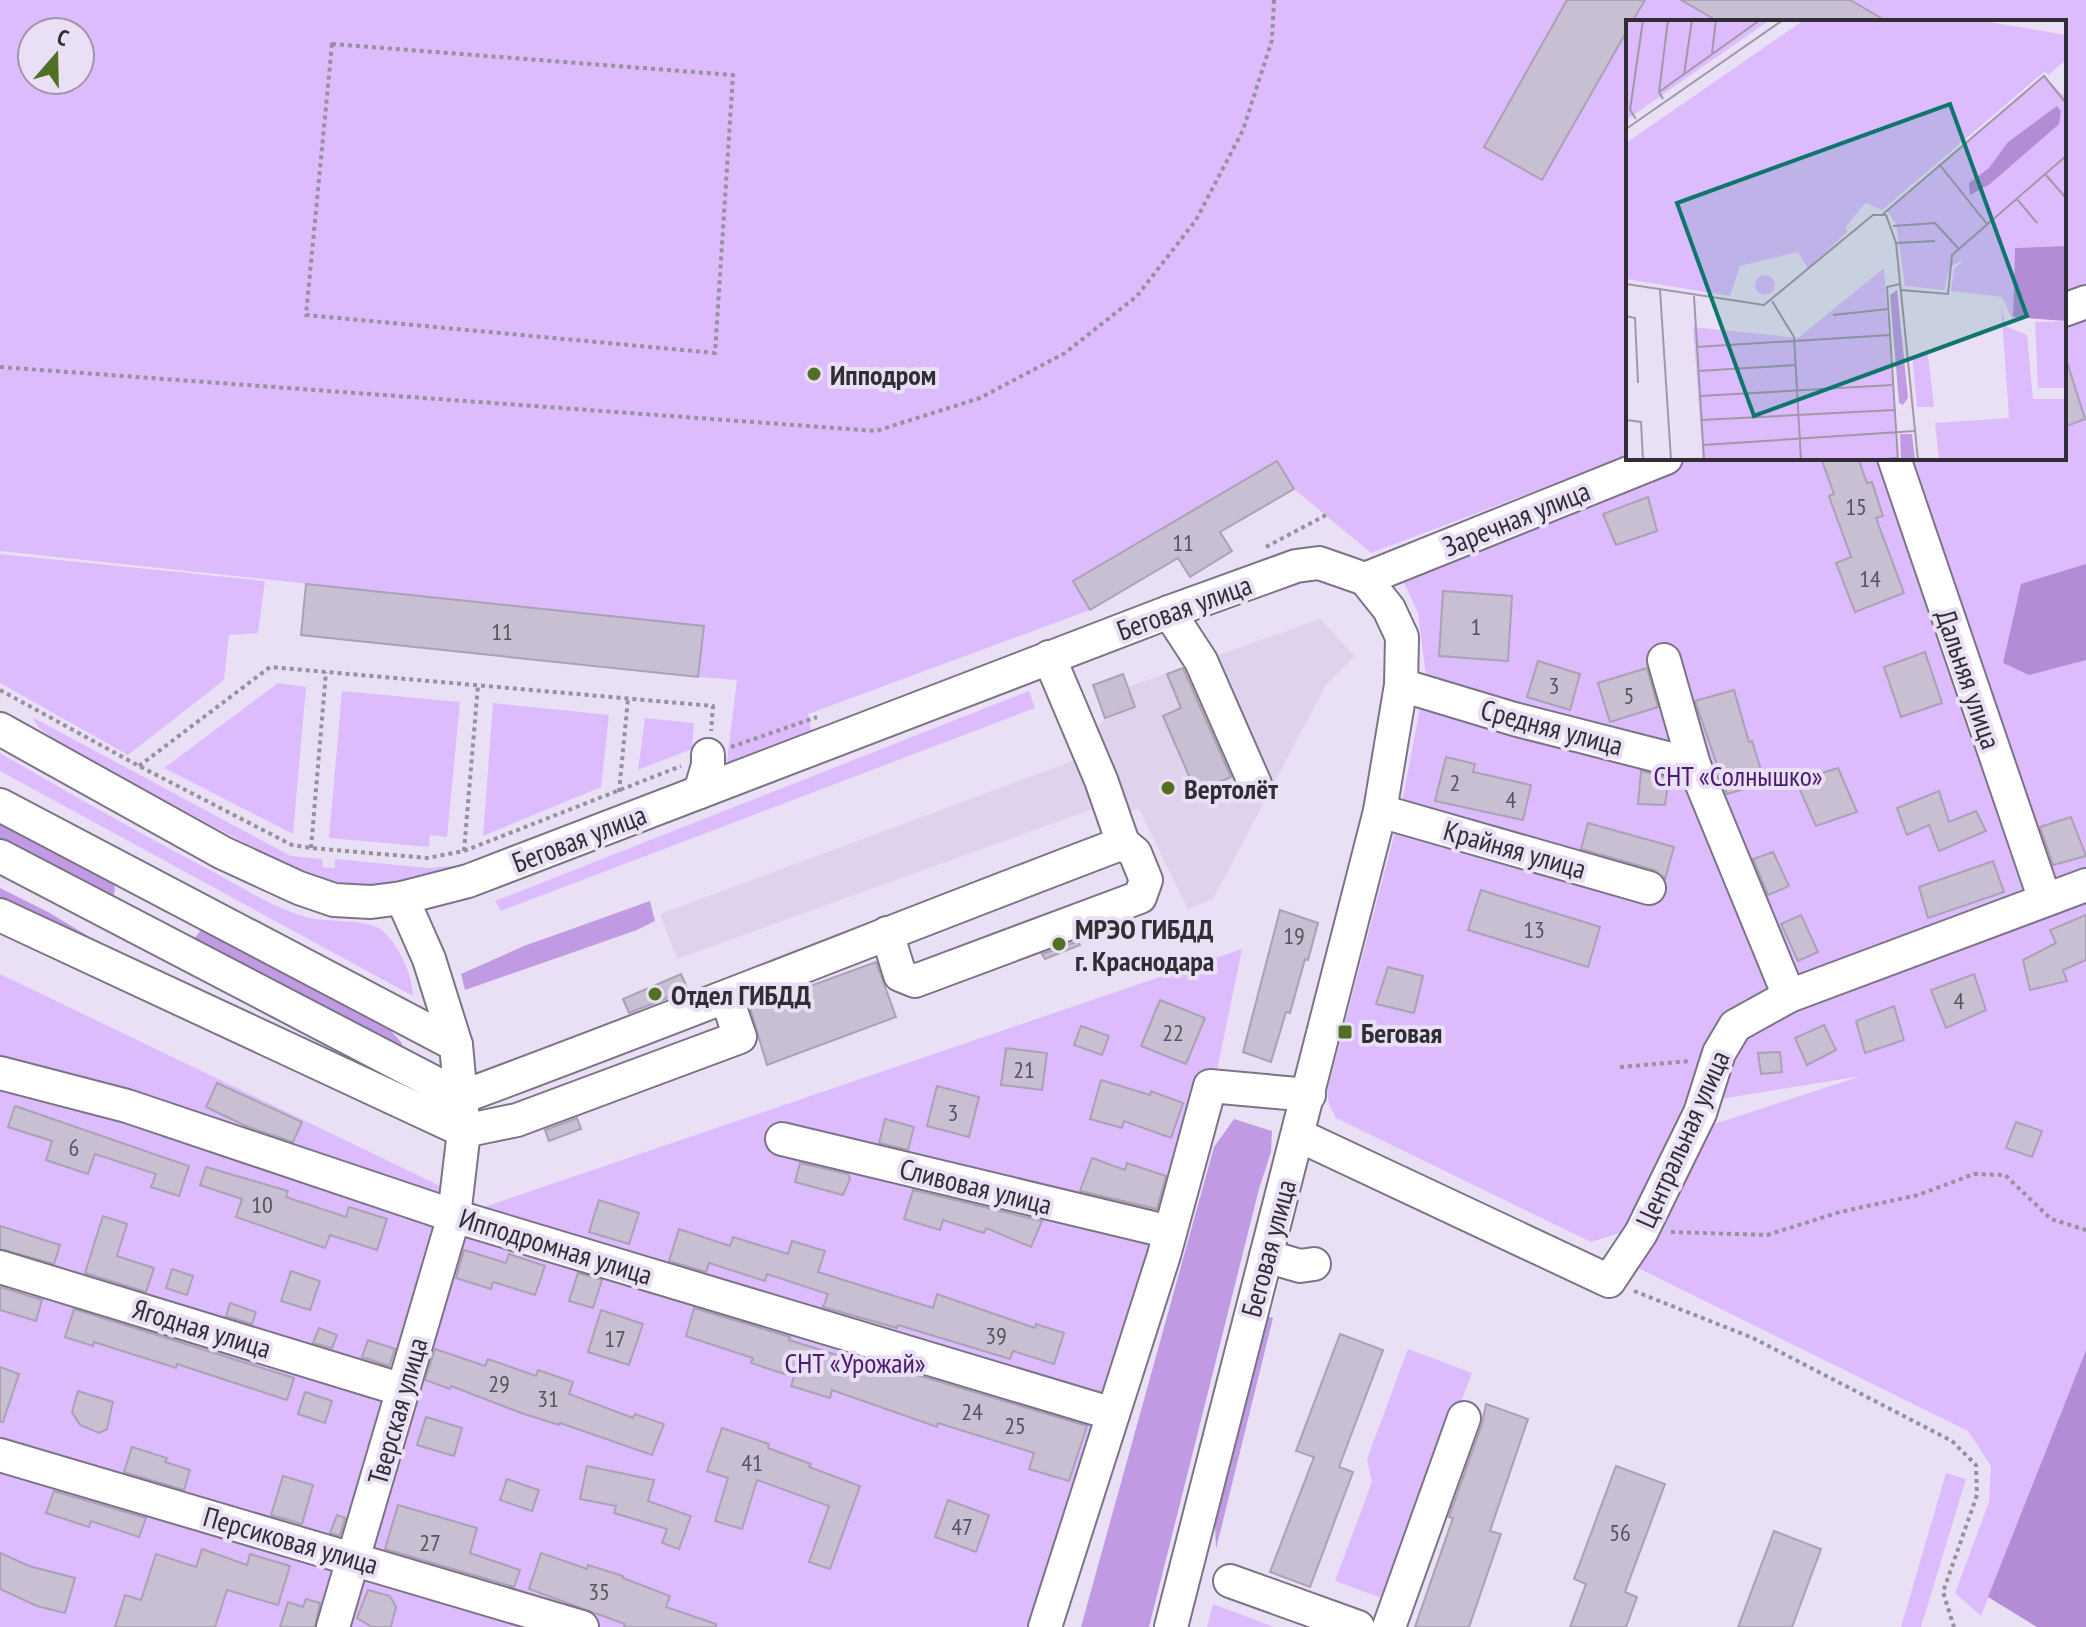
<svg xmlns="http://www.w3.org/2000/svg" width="2086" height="1627" font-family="'PT Sans Narrow',sans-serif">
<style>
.built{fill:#dfd2ed}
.green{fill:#ddbcfe;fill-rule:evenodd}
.forest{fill:#c09be4}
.water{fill:#b28dd5}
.building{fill:#c8bfd3;stroke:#aaa1b4;stroke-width:2}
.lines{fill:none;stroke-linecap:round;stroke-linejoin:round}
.minor-casing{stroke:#7c7486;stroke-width:36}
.path{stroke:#97909f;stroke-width:4;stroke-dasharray:4 4;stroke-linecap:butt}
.minor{stroke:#fff;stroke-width:32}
.poi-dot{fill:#536f23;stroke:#eae0f5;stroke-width:3}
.labels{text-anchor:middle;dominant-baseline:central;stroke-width:8;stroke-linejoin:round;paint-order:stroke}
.number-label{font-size:24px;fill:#57525c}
.poi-label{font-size:28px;font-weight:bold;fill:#312d35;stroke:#eae0f5;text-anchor:start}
.street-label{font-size:28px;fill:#312d35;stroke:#eae0f5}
.park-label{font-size:28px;fill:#4b196e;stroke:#eae0f5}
.inset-road{fill:none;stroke:#a098a8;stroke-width:2}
.view{fill:#0f766e;fill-opacity:0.15;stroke:#0f766e;stroke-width:4}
.inset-edge{fill:none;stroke:#312d35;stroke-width:4}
</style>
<rect width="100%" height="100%" fill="#eae0f5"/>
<g class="built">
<path d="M1320,619L1355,656L1326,685L1213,899L1188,910L1139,809L1127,812L1096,731L1105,718L1135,707L1128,687Z"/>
<path d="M1075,760L1093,809L677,959L660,914Z"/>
</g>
<g class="green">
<path d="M0,0H2086V284L2064,292V22H1628V456L1371,553L1294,489L1276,461L1074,581L1090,610L808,714L813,737L726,769L737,680L698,677L703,626L0,551ZM32,32H80V80H32Z"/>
<path d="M2086,304V1350L1981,1616L1955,1593L1989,1502L1991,1466L1968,1431L1634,1266L1711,1125L1861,1076L1690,1104L1629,1230L1591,1242L1336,1118L1329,1104L1327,1091L1400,813L1426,676L1418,613L1397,568L1677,458H2064V313Z"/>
<path d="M0,554L265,581L258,633L229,635L224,680L128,755L0,683Z"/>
<path d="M278,683L306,687L293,834L164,768Z"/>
<path d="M342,691L460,702L447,837L430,835L429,847L329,838Z"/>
<path d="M1029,691L1035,708L501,911L495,901Z"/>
<path d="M493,703L609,715L601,787L483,836Z"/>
<path d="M32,717L291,856L322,859L323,867L335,868V859L428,868L452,866L454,875L392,886L335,884L289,867L59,743L38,727Z"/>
<path d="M645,718L694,723L692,749L638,770Z"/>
<path d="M0,753C69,793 137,832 208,869C239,886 272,907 306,917C327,923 369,918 383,931C399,946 413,976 413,996L0,771Z"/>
<path d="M1242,949L1214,1085L1053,1627H0V974L484,1207Z"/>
<path d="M1408,1349L1472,1373L1387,1600L1335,1581L1372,1482L1367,1459Z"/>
<path d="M1946,1473L1966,1479L1921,1627H1901Z"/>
<path d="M1213,1604L1274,1627H1207Z"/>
</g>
<g class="forest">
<path d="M0,823L113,880L115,889L113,898L14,850L0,840Z"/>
<path d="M0,888L48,912L118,954L0,906Z"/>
<path d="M650,901L655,921L637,930L465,990L461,974L524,946Z"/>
<path d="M201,930L391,1031L401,1042L405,1053L198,948L194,939Z"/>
<path d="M1234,1119L1272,1131L1271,1152L1259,1189L1149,1627H1081L1214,1147Z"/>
<path d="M1260,1314L1273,1318L1216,1549L1214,1502Z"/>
</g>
<g class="water">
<path d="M2086,564V660L2029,675L2003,663L2021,584Z"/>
<path d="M2086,1350V1627H2037L1988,1597Z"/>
</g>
<g class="building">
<path d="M1567,0H1645L1632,22H1628V29L1542,180L1484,147Z"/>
<path d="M1681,0H1850L1888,22H1719Z"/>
<path d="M2064,365H2068L2085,419L2064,427Z"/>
<path d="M1821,458H1858L1867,483L1872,482L1883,516L1876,518L1904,593L1855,612L1836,563L1851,557L1829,496L1834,494Z"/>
<path d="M1277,461L1294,489L1220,532L1232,551L1190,577L1178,558L1090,610L1073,581Z"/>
<path d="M1648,497L1657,531L1616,545L1603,514Z"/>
<path d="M306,584L704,626L698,677L301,635Z"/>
<path d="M1443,591L1512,596L1508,661L1439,656Z"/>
<path d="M1925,652L1942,703L1901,717L1884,667Z"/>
<path d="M1538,661L1580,674L1570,710L1527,697Z"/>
<path d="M1183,668L1231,777L1196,792L1163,716L1181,708L1167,674Z"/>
<path d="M1647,668L1658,707L1610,722L1598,683Z"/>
<path d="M1123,674L1135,707L1105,718L1093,685Z"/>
<path d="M1734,690L1749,742L1752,741L1765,783L1727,794L1695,701Z"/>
<path d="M1446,757L1475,764L1473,772L1531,785L1523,820L1435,801Z"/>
<path d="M1838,768L1857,812L1816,826L1796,781Z"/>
<path d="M1641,771L1669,778L1665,805L1638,804Z"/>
<path d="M1939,791L1949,822L1976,811L1986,831L1939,851L1929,825L1907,835L1897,808Z"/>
<path d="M2071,817L2086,856L2053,865L2040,827Z"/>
<path d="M1588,823L1674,847L1665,879L1654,870L1581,849Z"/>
<path d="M1773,852L1789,886L1768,895L1753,859Z"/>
<path d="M1993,861L2004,892L1928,918L1919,887Z"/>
<path d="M1481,890L1600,927L1588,967L1468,930Z"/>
<path d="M1280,910L1318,923L1308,960L1305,959L1290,1013L1286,1012L1271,1062L1243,1052Z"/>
<path d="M1801,915L1818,952L1798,961L1781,924Z"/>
<path d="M2086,915V960L2063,970L2067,981L2030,990L2023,960L2056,943L2050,930Z"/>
<path d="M1078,941L1080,945L1045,959L1042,954Z"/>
<path d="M876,962L896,1017L767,1065L750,1008Z"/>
<path d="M1388,967L1423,976L1414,1013L1376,1004Z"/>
<path d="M681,974L688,990L629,1013L623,999Z"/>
<path d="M1974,974L1986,1010L1946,1028L1931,990Z"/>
<path d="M1160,1000L1205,1018L1186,1064L1141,1046Z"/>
<path d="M1894,1006L1904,1040L1865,1053L1856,1021Z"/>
<path d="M1824,1025L1836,1050L1807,1065L1795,1038Z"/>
<path d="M1081,1026L1109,1036L1102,1055L1074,1045Z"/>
<path d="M1006,1048L1047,1053L1042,1090L1001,1085Z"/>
<path d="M1780,1052L1782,1072L1761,1074L1758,1053Z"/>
<path d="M1101,1080L1150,1095L1151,1091L1183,1103L1171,1138L1124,1121L1122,1128L1090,1119Z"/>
<path d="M217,1083L302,1122L293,1142L248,1127L206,1107Z"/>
<path d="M937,1086L979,1097L969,1137L927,1126Z"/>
<path d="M15,1106L189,1166L179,1196L151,1187L156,1174L95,1154L88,1174L46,1160L52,1141L8,1127Z"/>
<path d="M577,1118L581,1129L549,1141L545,1130Z"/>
<path d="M885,1119L914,1127L908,1150L879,1143Z"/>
<path d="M2016,1122L2042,1131L2032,1157L2006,1148Z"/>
<path d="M1092,1158L1125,1170L1127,1163L1166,1176L1157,1209L1080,1191Z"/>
<path d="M800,1163L848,1174L850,1179L843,1195L795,1182Z"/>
<path d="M206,1167L288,1191L286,1197L346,1217L349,1207L387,1219L377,1250L330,1235L325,1248L236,1217L242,1199L200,1185Z"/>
<path d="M913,1190L1042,1221L1031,1247L986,1228L984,1233L943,1220L940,1230L904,1219Z"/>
<path d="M599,1200L639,1213L629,1244L589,1232Z"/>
<path d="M103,1216L127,1224L117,1256L154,1268L146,1292L85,1273Z"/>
<path d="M0,1226L60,1245L54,1264L0,1249Z"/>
<path d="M679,1229L730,1246L733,1237L788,1254L792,1241L825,1251L818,1272L933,1308L937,1294L1035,1328L1036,1324L1064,1333L1054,1364L1013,1351L1010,1359L898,1325L897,1328L823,1307L828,1294L767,1274L765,1281L709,1263L706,1272L669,1261Z"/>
<path d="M464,1250L506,1263L509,1254L545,1266L535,1295L493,1282L491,1289L456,1278Z"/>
<path d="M172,1269L193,1276L187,1295L166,1288Z"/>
<path d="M291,1271L320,1281L310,1310L281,1301Z"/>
<path d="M578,1273L602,1280L593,1308L569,1301Z"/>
<path d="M0,1287L42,1300L36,1321L0,1310Z"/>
<path d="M230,1303L256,1312L252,1324L226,1316Z"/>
<path d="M694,1308L790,1337L789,1340L853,1360L854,1356L1087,1426L1069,1481L1029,1469L1034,1453L938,1423L937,1427L832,1390L830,1398L791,1386L794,1377L751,1363L753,1358L686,1336Z"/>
<path d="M74,1309L294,1378L287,1400L177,1364L176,1368L94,1342L93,1346L65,1337Z"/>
<path d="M601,1310L643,1324L629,1365L588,1352Z"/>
<path d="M319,1328L337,1335L332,1348L313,1343Z"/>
<path d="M1340,1334L1383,1350L1339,1467L1353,1472L1310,1587L1270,1572L1314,1457L1296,1451Z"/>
<path d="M368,1340L395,1349L389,1366L362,1357Z"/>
<path d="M435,1349L485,1366L488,1359L536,1376L538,1370L573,1382L569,1394L633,1418L635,1414L664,1424L652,1455L560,1423L559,1425L524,1414L451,1386L450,1389L425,1380Z"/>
<path d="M0,1367L19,1374L3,1422H0Z"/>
<path d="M78,1391L113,1402L107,1429L99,1433L80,1425L72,1412Z"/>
<path d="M305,1392L332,1401L325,1423L298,1414Z"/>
<path d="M1486,1404L1528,1419L1490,1531L1501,1534L1469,1627H1415L1453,1518L1449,1517L1482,1424Z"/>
<path d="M426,1417L462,1428L454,1456L417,1445Z"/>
<path d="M722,1428L769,1444L768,1448L811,1464L809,1467L860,1486L830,1569L809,1562L829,1506L757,1480L742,1529L715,1521L728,1478L707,1471Z"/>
<path d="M132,1447L167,1458L165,1462L190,1470L184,1490L124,1472Z"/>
<path d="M587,1466L654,1480L648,1501L691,1516L679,1549L662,1543L667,1529L614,1513L616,1506L580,1499Z"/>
<path d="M1616,1466L1665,1484L1625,1592L1637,1597L1626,1627H1570L1586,1584L1574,1579Z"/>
<path d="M283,1476L313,1485L302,1524L271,1515Z"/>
<path d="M507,1479L539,1490L532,1511L500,1500Z"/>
<path d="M54,1491L146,1518L139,1537L91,1521L89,1527L46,1513Z"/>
<path d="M948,1500L989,1515L976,1552L935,1537Z"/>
<path d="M398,1505L477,1528L470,1553L520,1570L514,1587L385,1549Z"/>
<path d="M337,1515L345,1518L340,1536L330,1533Z"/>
<path d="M1774,1531L1821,1549L1792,1627H1738Z"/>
<path d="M202,1549L247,1565L250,1554L290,1566L278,1605L227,1590L215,1627H115L125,1595L141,1600L156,1554L196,1567Z"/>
<path d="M0,1553L29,1566L75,1578L65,1613L37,1606L0,1589Z"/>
<path d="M541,1553L587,1569L588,1565L623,1576V1578L670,1596L666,1607L716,1624V1627H624L625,1624L529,1589Z"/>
<path d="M368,1590L390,1596L396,1607L391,1627H372L357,1618Z"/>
<path d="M306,1599L320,1603L315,1627H280L288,1602L303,1607Z"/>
</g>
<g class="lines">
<g class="minor-casing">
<g id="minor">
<path d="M2064,310L2086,302"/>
<path d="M1894,458L2045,900"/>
<path d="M1365,579L1666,458"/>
<path d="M1169,612L1201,661L1255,784"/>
<path d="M1664,660L1694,765"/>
<path d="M1401,685L1514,719L1694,765L1789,996"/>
<path d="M0,729L223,853L299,888L334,900L371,902L402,898L468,881L1169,612L1296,566L1319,563L1365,579L1389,609L1402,637L1401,685L1380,811L1171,1627"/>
<path d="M700,792L708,765V755"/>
<path d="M0,805L456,1045"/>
<path d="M1380,811L1649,888"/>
<path d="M0,856L462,1097C683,1015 902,927 1123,843L1101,780L1049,657"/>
<path d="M0,915L464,1131L517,1120L740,1037L727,999"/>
<path d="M887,933L900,975L915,981L1140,897L1146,880L1135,853L1123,843"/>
<path d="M0,1073L127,1106L454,1216L1113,1414"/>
<path d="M1298,1135L1609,1281L1641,1233L1700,1113L1719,1053L1735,1026L1789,996L2086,885"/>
<path d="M782,1139L1170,1232"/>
<path d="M1266,1256L1300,1266L1314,1264"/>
<path d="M0,1267L403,1390"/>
<path d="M0,1455L582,1627"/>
<path d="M1230,1581L1358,1627"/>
<path d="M333,1627L454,1216L464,1131L456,1045L429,959L402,898"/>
<path d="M1045,1627L1164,1255L1210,1086L1309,1095"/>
<path d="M1389,1627L1464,1418"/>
</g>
</g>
<g class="path">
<path d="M332,44L733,75L715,353L306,315Z"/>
<path d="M0,367L876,431L980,398L1065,353L1137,296L1196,220L1243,130L1272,40L1274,0"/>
<path d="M1266,547L1326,515"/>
<path d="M0,690L139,766L292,845L311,848L428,858L464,851L681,766"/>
<path d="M731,747L817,717"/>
<path d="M139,766L270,667L713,706L711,731"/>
<path d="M619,792L628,699"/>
<path d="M311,848L326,672"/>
<path d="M464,851L478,685"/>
<path d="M1620,1067L1690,1061"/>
<path d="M1671,1232L1767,1235L1840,1212L1918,1195L1974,1174L2005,1175L2051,1219L2086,1230"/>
<path d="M1634,1291L1753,1338L1952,1441L1976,1465L1977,1495L1943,1592L1954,1627"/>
</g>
<use href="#minor" class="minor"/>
</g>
<g class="poi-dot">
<circle cx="814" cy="374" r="8"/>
<circle cx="1168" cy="788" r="8"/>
<circle cx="1059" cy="944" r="8"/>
<circle cx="655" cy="994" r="8"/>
<rect x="1337" y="1024" width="16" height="16" rx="4"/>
</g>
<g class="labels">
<g class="number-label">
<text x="1856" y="506">15</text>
<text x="1183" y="542">11</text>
<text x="1870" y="578">14</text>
<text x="1476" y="626">1</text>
<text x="502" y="631">11</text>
<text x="1554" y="685">3</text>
<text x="1629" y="695">5</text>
<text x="1455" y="782">2</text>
<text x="1511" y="799">4</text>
<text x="1534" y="929">13</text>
<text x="1294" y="935">19</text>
<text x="1959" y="1000">4</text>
<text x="1173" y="1032">22</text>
<text x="1024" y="1069">21</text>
<text x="953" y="1112">3</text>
<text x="74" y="1147">6</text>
<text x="262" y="1204">10</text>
<text x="996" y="1335">39</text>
<text x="615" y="1338">17</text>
<text x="499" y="1383">29</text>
<text x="548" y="1398">31</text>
<text x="972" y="1411">24</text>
<text x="1015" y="1425">25</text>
<text x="752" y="1462">41</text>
<text x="962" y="1526">47</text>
<text x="1620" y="1532">56</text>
<text x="430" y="1542">27</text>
<text x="599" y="1591">35</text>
</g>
<g class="poi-label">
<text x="830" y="374">Ипподром</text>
<text x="1184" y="788">Вертолёт</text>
<text x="1075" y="928">МРЭО ГИБДД<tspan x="1075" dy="32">г. Краснодара</tspan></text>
<text x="671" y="994">Отдел ГИБДД</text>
<text x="1361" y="1032">Беговая</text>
</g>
<g class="street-label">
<text transform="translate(1516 518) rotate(-22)">Заречная улица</text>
<text transform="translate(1184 607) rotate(-20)">Беговая улица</text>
<text transform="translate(1969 679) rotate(71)">Дальняя улица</text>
<text transform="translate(1552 727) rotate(15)">Средняя улица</text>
<text transform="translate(579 838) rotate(-21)">Беговая улица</text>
<text transform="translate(1515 849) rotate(16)">Крайняя улица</text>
<text transform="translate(1682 1139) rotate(-66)">Центральная улица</text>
<text transform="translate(976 1186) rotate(14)">Сливовая улица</text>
<text transform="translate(556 1246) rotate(17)">Ипподромная улица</text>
<text transform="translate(1268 1248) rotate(-75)">Беговая улица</text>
<text transform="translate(202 1328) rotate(17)">Ягодная улица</text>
<text transform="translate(397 1411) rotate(-74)">Тверская улица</text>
<text transform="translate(291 1540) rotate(16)">Персиковая улица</text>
</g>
<g class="park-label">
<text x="1738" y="775">СНТ «Солнышко»</text>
<text x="855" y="1362">СНТ «Урожай»</text>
</g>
</g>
<g transform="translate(1626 20)">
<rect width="440" height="440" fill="#eae0f5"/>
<path d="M0,0H144L0,100ZM178,0H351L440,15V40L422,55L419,51L256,190L239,183L219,208L222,211L182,249L172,232L114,246L104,276L0,259V123ZM418,55L436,75L440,72V226L389,228L387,300L376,277L325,271L328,249L339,239L324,247L318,270L279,266L270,204L261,191ZM258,248L272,440H77L67,307L172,318ZM129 265a10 10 0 1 1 20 0a10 10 0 1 1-20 0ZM375,283L379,306L401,315L407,379H440V440H313L309,403L383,398ZM440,301V368H412L409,302ZM286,335H302L308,387H291Z" fill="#ddbcfe"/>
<path d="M271,270L282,378L277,385L273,383L264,275ZM274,414H286L289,440H275Z" fill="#c09be4"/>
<path d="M431,86L435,91L433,104L364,164L344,175L343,163L363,148L382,122ZM440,226V301L387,297L389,228Z" fill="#b28dd5"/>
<path class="inset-road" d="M86,33L90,0M58,55L66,0M33,72L42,0M37,79L33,72L134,0M10,99L4,90L17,0M0,109L157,0M313,144L361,204M419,154L440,178M390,178L411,203M257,194L418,56L440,83M267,206L309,203L332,228M270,223L309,221M0,264L138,285L247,195H260L270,223L292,440M34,270L45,440M275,270L322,274L326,235L440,136M68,276L78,440M146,281L168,317L175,440M207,295L262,289M0,296L9,298L12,363M70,327L264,315M72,351L170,345M74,376L266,365M0,400L15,402L17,440M75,400L268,390M77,425L289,411M246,440L271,438M272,440L261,267L274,264"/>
<path class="view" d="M324,84L401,296L128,396L51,183Z"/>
<rect width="440" height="440" class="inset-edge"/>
</g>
<g transform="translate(56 56) rotate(20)"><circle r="38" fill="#eae0f5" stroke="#a098a8" stroke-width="2"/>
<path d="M0-6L14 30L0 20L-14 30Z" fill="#536f23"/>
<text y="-12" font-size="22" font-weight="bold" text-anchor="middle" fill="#312d35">С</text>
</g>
</svg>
